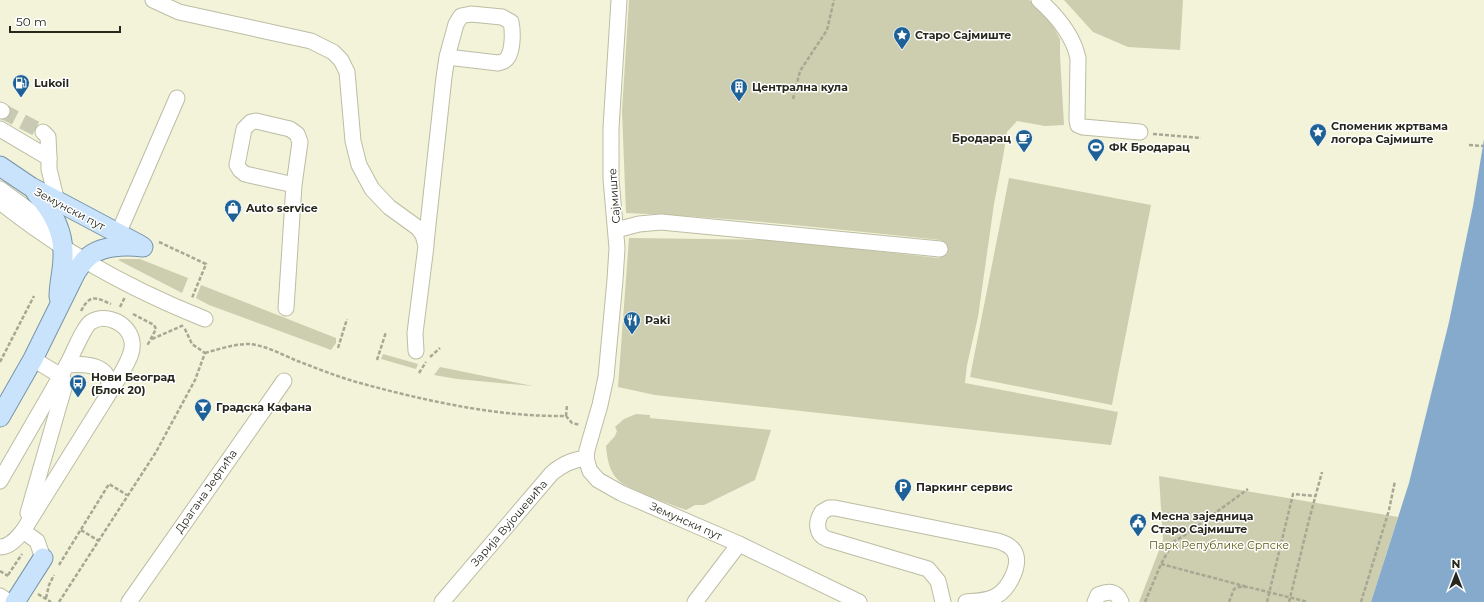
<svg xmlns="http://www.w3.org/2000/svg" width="1484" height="602" font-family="Montserrat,sans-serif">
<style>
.green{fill:#cdceaf}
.water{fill:#85aacc}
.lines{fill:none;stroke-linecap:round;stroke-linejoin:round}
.minor-tunnel{stroke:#c9cab3;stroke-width:15;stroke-dasharray:15 8;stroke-linecap:butt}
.minor-casing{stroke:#bcbda4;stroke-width:17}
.major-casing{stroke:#7895ab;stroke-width:21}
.path{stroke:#a7a893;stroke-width:2.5;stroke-dasharray:4 2;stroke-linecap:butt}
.minor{stroke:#fff;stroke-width:15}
.major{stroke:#c8e3fb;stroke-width:19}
.labels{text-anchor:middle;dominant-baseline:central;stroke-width:3;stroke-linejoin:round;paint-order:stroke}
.poi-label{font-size:11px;font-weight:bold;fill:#27271d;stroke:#fff;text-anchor:start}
.street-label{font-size:11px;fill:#27271d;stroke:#fff}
.park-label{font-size:11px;fill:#5d5b0c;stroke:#fff}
</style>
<rect width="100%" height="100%" fill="#f2f3d8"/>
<g class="green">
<path d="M629,0H1029L1050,20L1060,39V55L1064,125L1045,126L1017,121L1007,132L1003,157L994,204L978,317L967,365L965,383L1118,412L1111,445L655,395L618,387L629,238L779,240L938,258L944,256L947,251V244L940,240C836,229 731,217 626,213L622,111Z"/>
<path d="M1064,0H1183L1180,50L1128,47L1093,32Z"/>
<path d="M1009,178L1151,205L1112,405L970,377Z"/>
<path d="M120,259H140L188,278L182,293L118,260Z"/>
<path d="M201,285L336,338V343L331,350L209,305L196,298Z"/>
<path d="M383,354L418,364L416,369L381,359Z"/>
<path d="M440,367L533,386L457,379L434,375Z"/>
<path d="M636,414L650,415V418L771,430L755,480L704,505H695L686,510C670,504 629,491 618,480C609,471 607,458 606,446L615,436L617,431L615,427L624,419Z"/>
<path d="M1159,476L1398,517L1371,602H1139L1163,540Z"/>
</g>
<path class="water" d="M1484,139V602H1371L1409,483L1449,322L1473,206Z"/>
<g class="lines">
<path class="minor-tunnel" d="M2,111L43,132"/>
<g class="minor-casing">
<g id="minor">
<path d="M153,0L179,12L311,41L333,52L341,60L347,72L353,141L359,165L372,189L389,207L418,228L423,235L426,246L415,333L416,351"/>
<path d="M619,0L611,128V179L617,248L615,280L606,377L600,405L587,450L586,458L588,465L590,471L598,480L621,493L739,544L859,602"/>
<path d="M1039,0C1057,16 1073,35 1078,58L1077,120L1078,125L1083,127L1140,132"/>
<path d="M0,110L2,111"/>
<path d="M0,129L49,158V169L57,202"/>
<path d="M43,132L48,137L49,158"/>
<path d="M0,189L52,227"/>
<path d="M0,202C61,251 132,290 205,319"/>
<path d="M616,230L639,224L661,222L940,249"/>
<path d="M118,234L177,98"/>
<path d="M426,243L444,77L447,57L498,63C502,62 506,61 508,57C513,49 513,31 511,22L502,17L471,14L461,16L456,24L447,57"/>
<path d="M286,308L294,185L245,174L240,170L237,165L244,129L251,122L256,121L290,129L297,134L300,142L294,185"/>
<path d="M0,481L67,365C80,364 102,363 108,378C109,382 109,387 110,391"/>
<path d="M28,513L64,388L65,383L61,376L33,359"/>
<path d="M23,531L37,541L43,558"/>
<path d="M0,547C10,547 17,538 23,531L121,374C126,364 134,353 132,342C130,324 106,312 91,322C84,326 72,356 67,365"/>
<path d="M0,596L9,602"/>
<path d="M129,602L284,381"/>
<path d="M442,602L552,473C563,464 572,460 586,458"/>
<path d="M695,602L739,544"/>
<path d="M943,602L938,581L928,569L827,539C815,534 816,521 822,512L829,508H835L998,541C1004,543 1010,545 1014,551C1022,564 1009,589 996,596C988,601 976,601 966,602"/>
<path d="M1095,602L1098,595C1109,591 1116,590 1121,602"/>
</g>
</g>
<g class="major-casing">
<g id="major">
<path d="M0,166L31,187L140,245"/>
<path d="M36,193C52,210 64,232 63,257C63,270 59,283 59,297"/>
<path d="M0,417L33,359L76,272C79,268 82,263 85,260C99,245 124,245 143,247"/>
<path d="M15,602L43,558"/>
</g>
</g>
<g class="path">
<path d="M793,99L800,71L827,30L834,0"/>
<path d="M1153,134L1201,138"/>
<path d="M1469,145L1483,146"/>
<path d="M159,242L206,264L192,298"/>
<path d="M120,307L125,297"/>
<path d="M81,311C90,294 95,297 111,304"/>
<path d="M133,314L154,325L156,329L147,346"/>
<path d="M152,339L184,325"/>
<path d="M338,348L347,319"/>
<path d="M205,353C219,349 234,344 249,344C264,345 281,354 295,360C316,368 338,377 360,383C426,401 498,417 566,416L572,423L580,425"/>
<path d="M430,357L440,348"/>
<path d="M377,360L386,332"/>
<path d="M0,362L34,296"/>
<path d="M419,373L426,362"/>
<path d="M566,416L567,405"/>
<path d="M81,530L99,541"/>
<path d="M1161,564L1248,587"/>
<path d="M59,565L109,484L127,495"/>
<path d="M0,571L8,576"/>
<path d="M8,575L22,554"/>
<path d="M38,594L51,602"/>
<path d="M46,598L49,585L54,575"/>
<path d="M59,602L156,452L195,380L205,353L192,344L184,327"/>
<path d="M1145,602L1161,564L1173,542L1185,535L1248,489"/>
<path d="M1229,602L1234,589L1239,587H1248L1308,602"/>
<path d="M1267,602L1293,494L1315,496"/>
<path d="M1289,602L1309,520L1322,472"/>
<path d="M1361,602L1389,510L1395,481"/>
</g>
<use href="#minor" class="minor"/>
<use href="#major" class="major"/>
</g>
<defs>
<g id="sight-pin" transform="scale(0.9)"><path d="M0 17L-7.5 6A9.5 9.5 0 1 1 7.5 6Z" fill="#1e6196" stroke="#fff"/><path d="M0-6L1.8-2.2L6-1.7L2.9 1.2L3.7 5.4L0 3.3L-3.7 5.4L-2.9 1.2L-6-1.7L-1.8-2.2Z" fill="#fff"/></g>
<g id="fuel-pin" transform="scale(0.9)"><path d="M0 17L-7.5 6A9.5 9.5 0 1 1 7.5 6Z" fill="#1e6196" stroke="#fff"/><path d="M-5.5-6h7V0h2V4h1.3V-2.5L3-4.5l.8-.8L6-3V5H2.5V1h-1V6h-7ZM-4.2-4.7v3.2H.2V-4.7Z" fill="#fff"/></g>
<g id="building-pin" transform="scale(0.9)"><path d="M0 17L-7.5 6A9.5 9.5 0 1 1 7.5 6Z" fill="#1e6196" stroke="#fff"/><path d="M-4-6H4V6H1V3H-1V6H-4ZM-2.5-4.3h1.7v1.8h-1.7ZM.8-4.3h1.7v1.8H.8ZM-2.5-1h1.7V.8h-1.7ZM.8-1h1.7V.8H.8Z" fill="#fff"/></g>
<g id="cafe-pin" transform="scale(0.9)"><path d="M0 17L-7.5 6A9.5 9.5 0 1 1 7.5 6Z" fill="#1e6196" stroke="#fff"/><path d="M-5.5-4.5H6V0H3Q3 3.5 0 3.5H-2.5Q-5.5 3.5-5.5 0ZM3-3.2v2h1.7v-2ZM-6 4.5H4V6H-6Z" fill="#fff"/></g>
<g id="stadium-pin" transform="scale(0.9)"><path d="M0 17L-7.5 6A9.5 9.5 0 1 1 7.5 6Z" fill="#1e6196" stroke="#fff"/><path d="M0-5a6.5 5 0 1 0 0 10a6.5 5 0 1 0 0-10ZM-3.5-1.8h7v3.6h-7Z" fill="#fff"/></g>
<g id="shop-pin" transform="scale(0.9)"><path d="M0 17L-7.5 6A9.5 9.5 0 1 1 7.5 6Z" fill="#1e6196" stroke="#fff"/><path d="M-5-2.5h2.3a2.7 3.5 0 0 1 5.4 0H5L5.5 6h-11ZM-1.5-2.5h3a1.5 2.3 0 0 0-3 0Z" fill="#fff"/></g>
<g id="restaurant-pin" transform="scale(0.9)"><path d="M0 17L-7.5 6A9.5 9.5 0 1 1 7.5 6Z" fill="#1e6196" stroke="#fff"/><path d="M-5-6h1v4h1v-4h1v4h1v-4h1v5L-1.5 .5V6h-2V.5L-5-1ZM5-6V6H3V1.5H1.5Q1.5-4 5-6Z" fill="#fff"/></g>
<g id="bus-pin" transform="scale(0.9)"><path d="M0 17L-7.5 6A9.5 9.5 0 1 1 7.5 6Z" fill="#1e6196" stroke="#fff"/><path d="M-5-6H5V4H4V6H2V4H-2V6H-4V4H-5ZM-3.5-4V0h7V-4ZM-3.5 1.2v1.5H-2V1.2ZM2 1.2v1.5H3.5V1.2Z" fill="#fff"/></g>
<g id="bar-pin" transform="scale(0.9)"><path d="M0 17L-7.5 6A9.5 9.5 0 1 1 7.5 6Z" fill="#1e6196" stroke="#fff"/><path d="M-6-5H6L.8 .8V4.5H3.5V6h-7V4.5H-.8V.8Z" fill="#fff"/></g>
<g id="parking-pin" transform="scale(0.9)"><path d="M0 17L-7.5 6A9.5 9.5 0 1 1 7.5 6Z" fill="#1e6196" stroke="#fff"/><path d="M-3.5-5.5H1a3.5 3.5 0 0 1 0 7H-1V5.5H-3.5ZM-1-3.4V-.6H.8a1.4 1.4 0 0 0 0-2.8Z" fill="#fff"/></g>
<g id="civic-pin" transform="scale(0.9)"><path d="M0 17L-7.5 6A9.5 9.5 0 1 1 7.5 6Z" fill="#1e6196" stroke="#fff"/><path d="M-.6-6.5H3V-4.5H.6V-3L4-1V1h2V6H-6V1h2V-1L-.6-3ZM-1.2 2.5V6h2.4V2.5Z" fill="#fff"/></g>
</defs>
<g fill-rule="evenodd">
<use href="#sight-pin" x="902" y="35"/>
<use href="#fuel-pin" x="21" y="83"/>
<use href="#building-pin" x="739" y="87"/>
<use href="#sight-pin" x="1318" y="132"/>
<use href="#cafe-pin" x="1024" y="138"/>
<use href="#stadium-pin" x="1096" y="147"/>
<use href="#shop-pin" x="233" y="208"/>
<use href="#restaurant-pin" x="632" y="320"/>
<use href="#bus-pin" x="78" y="383"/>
<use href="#bar-pin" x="203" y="407"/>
<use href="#parking-pin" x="903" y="487"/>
<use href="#civic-pin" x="1138" y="522"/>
</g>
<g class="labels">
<g class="poi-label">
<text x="915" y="35">Старо Сајмиште</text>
<text x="34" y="83">Lukoil</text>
<text x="752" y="87">Централна кула</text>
<text x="1331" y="126">Споменик жртвама<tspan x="1331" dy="13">логора Сајмиште</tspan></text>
<text x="1011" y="138" text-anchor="end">Бродарац</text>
<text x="1109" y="147">ФК Бродарац</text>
<text x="246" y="208">Auto service</text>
<text x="645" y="320">Paki</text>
<text x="91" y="377">Нови Београд<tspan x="91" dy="13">(Блок 20)</tspan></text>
<text x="216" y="407">Градска Кафана</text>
<text x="916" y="487">Паркинг сервис</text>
<text x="1151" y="516">Месна заједница<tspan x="1151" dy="13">Старо Сајмиште</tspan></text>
</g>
<g class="street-label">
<text transform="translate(614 196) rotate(-94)">Сајмиште</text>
<text transform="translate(70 209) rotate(28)">Земунски пут</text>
<text transform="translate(206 491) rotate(-55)">Драгана Јефтића</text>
<text transform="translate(686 521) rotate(24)">Земунски пут</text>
<text transform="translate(509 523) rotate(-49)">Зарија Вујошевића</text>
</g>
<g class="park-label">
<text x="1219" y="545">Парк Републике Српске</text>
</g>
</g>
<g transform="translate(1456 574)" stroke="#ffffff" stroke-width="3" paint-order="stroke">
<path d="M0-3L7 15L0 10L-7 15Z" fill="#27271d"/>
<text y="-6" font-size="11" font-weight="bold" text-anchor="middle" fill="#27271d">N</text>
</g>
<path d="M10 26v6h110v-6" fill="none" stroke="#27271d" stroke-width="2"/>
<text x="16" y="26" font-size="12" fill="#27271d" stroke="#ffffff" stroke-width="3" paint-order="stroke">50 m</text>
</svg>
